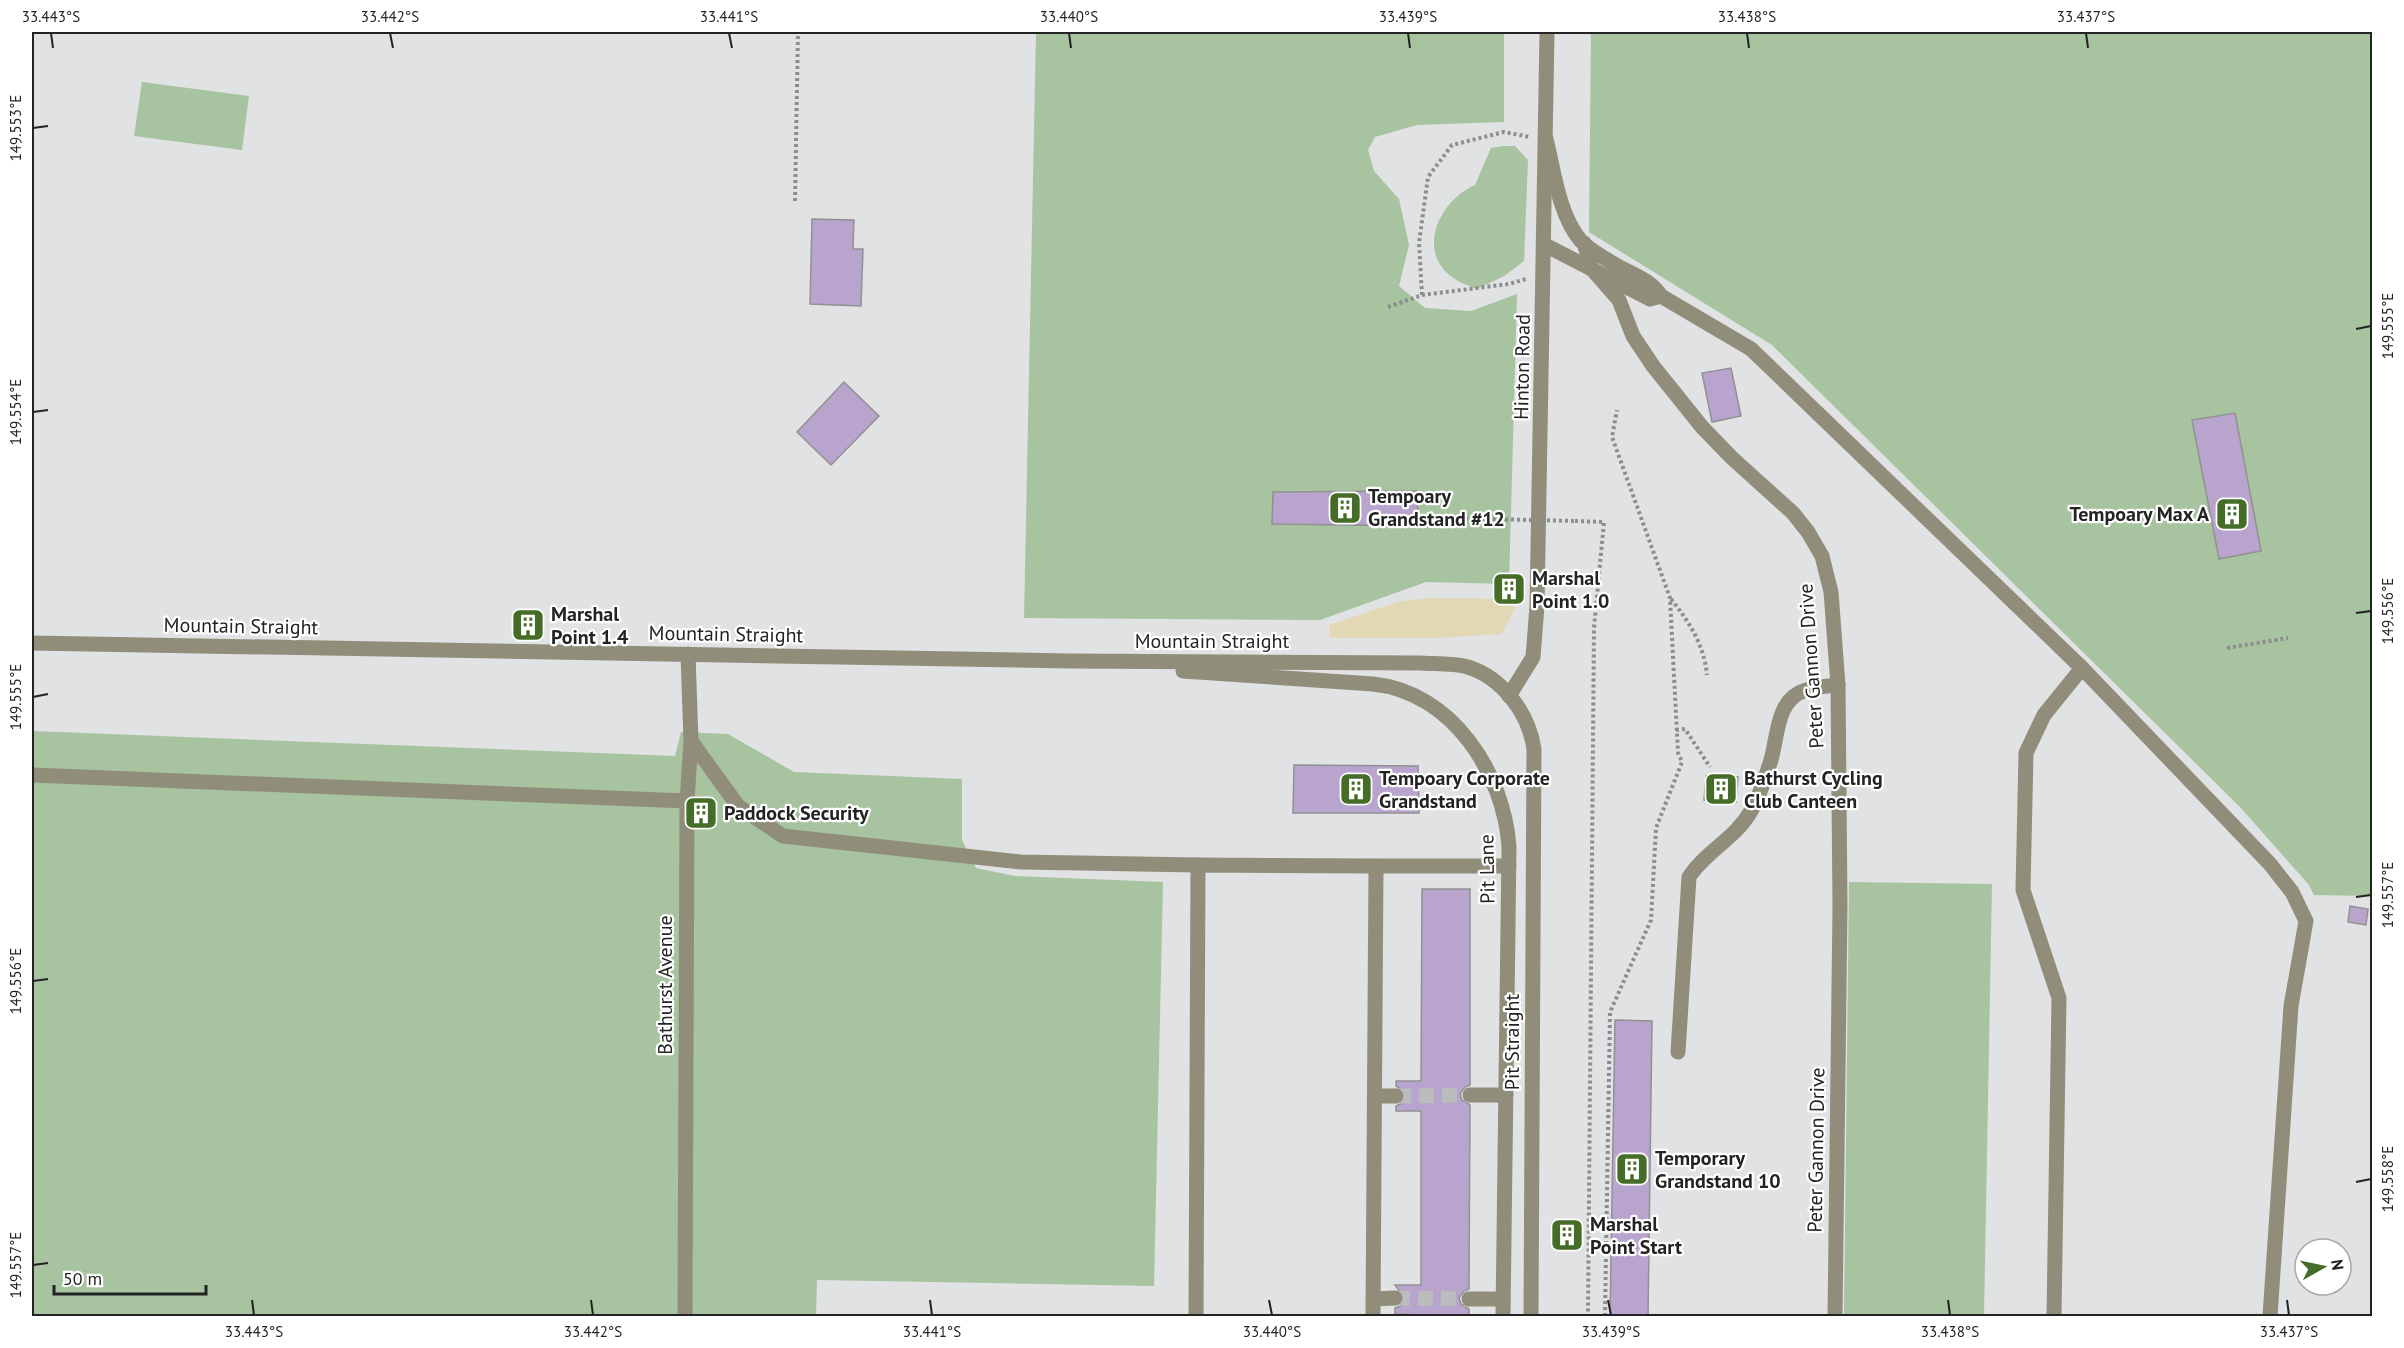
<svg xmlns="http://www.w3.org/2000/svg" width="2404" height="1348" font-family="'PT Sans',sans-serif">
<style>
.green{fill:#a7c3a0}
.sand{fill:#e2d8b3}
.building{fill:#b8a4cc;stroke:#919192;stroke-width:1.5}
.lines{fill:none;stroke-linecap:round;stroke-linejoin:round}
.minor-tunnel{stroke:#babcbd;stroke-width:15;stroke-dasharray:15 8;stroke-linecap:butt}
.path{stroke:#8c8d8e;stroke-width:4;stroke-dasharray:3 3;stroke-linecap:butt}
.minor{stroke:#908e7b;stroke-width:15}
.path-bridge{stroke:#8c8d8e;stroke-width:4;stroke-dasharray:3 3;stroke-linecap:butt}
.ticks{fill:none;stroke:#232323;stroke-width:2}
.labels{text-anchor:middle;dominant-baseline:central;stroke-width:4.5;stroke-linejoin:round;paint-order:stroke}
.street-label{font-size:20px;fill:#232323;stroke:#fff}
.poi-label{font-size:20px;font-weight:bold;fill:#232323;stroke:#fff;text-anchor:start}
.neatline{fill:none;stroke:#232323;stroke-width:2}
.ticks-label{font-size:15px;text-anchor:middle;fill:#232323}
</style>
<rect width="100%" height="100%" fill="#e0e2e3"/>
<g class="green">
<path d="M1036,32H1504V122L1417,125L1375,137L1368,150L1374,171L1399,199L1409,245L1399,286L1425,308L1471,311L1517,294L1509,584L1426,582L1320,620L1024,618Z"/>
<path d="M1591,32H2372V896L2314,895L2309,885L2240,807L1772,345L1589,232Z"/>
<path d="M142,82L249,96L242,150L134,136Z"/>
<path d="M1504,146H1515L1528,160L1524,261L1504,276L1477,289C1470,286 1462,284 1455,279C1415,254 1438,201 1475,185L1491,148Z"/>
<path d="M32,731L675,756L681,732L728,734L794,772L962,779V840L976,868L1015,876L1163,882L1154,1286L817,1280L816,1316H32Z"/>
<path d="M1849,882L1992,884L1984,1316H1844Z"/>
</g>
<path class="sand" d="M1430,598L1517,599L1514,611L1501,634L1439,638H1330L1329,625L1398,602Z"/>
<g class="building">
<path d="M812,219L854,220L853,249H863L861,306L810,304Z"/>
<path d="M1731,368L1741,416L1712,422L1702,373Z"/>
<path d="M844,382L879,416L831,465L797,432Z"/>
<path d="M2235,413L2261,551L2219,559L2192,420Z"/>
<path d="M1417,491L1418,526L1272,524L1273,492Z"/>
<path d="M1294,765L1418,766L1419,813H1293Z"/>
<path d="M1706,776L1738,777L1736,802L1704,800Z"/>
<path d="M1422,889H1470V1085L1465,1087L1460,1094L1462,1100L1470,1105L1469,1289L1464,1291L1459,1298L1461,1304L1469,1309V1317L1395,1314V1308L1401,1306L1405,1298L1395,1285H1421V1111H1396V1106L1401,1104L1406,1097L1404,1091L1396,1086V1081H1421Z"/>
<path d="M2350,906L2368,909L2366,925L2348,922Z"/>
<path d="M1615,1020L1652,1021L1648,1317H1610Z"/>
</g>
<g class="lines">
<g class="minor-tunnel">
<path d="M1396,1096L1470,1095"/>
<path d="M1395,1298L1469,1299"/>
</g>
<g class="path">
<path d="M795,201L798,32"/>
<path d="M1422,295L1419,243L1428,177L1452,145L1504,132L1530,137"/>
<path d="M1388,307L1422,295L1509,284L1526,279"/>
<path d="M1447,518L1487,519"/>
<path d="M1575,521L1604,522L1594,628L1588,1316"/>
<path d="M1671,599C1690,623 1704,645 1707,675"/>
<path d="M2227,648L2288,638"/>
<path d="M1676,730L1685,729L1710,767"/>
<path d="M1605,1316L1610,1012L1651,920L1656,828L1682,762L1678,753L1670,598L1612,437L1617,410"/>
</g>
<g class="minor">
<path d="M1546,139C1554,171 1559,216 1581,241C1591,251 1604,258 1616,265C1633,275 1650,279 1661,296L1751,349L2082,668L2270,864L2292,892L2306,921L2291,1006L2270,1316"/>
<path d="M1584,243L1592,269L1619,300L1633,336L1653,366L1702,427L1732,458L1793,513L1808,532L1822,556L1831,592L1838,685L1840,906L1835,1316"/>
<path d="M1545,245L1650,299L1661,296"/>
<path d="M32,643L1070,661L1421,663C1436,664 1453,663 1468,667C1503,678 1529,714 1534,749L1531,1316"/>
<path d="M1183,671L1373,684C1452,692 1504,773 1509,847L1503,1316"/>
<path d="M1509,696L1533,657L1537,606L1547,32"/>
<path d="M691,741L738,806L783,836L1021,862L1198,865"/>
<path d="M32,775L687,801"/>
<path d="M1376,866H1509"/>
<path d="M1678,1052L1689,877C1706,851 1735,839 1751,811C1759,797 1766,776 1771,760C1778,736 1776,699 1806,690C1815,687 1827,686 1838,685"/>
<path d="M1470,1095H1506"/>
<path d="M1376,1096H1396"/>
<path d="M1373,1299L1395,1298"/>
<path d="M1469,1299H1503"/>
<path d="M685,1316L687,801L691,741L688,654"/>
<path d="M1196,1316L1198,865L1376,866L1373,1316"/>
<path d="M2054,1316L2059,998L2023,890L2026,753L2044,715L2082,668"/>
</g>
<path class="path-bridge" d="M1487,519L1575,521"/>
</g>
<path class="ticks" d="M51,33L53,48M390,33L393,48M729,33L732,48M1069,33L1071,48M1408,33L1410,48M1747,33L1749,48M2086,33L2088,48M33,128L48,126M2356,329L2371,326M33,412L48,410M2356,613L2371,611M33,697L48,694M2356,897L2371,895M33,981L48,979M2356,1182L2371,1179M33,1265L48,1263M252,1300L254,1315M591,1300L593,1315M930,1300L932,1315M1269,1300L1272,1315M1608,1300L1611,1315M1948,1300L1950,1315M2287,1300L2289,1315"/>
<defs>
<g id="building-square" transform="scale(1.725)"><rect x="-9" y="-9" width="18" height="18" rx="4" fill="#466d27" stroke="#fff"/><path d="M-4-6H4V6H1V3H-1V6H-4ZM-2.5-4.3h1.7v1.8h-1.7ZM.8-4.3h1.7v1.8H.8ZM-2.5-1h1.7V.8h-1.7ZM.8-1h1.7V.8H.8Z" fill="#fff"/></g>
</defs>
<g fill-rule="evenodd">
<use href="#building-square" x="1345" y="508"/>
<use href="#building-square" x="2232" y="514"/>
<use href="#building-square" x="1509" y="589"/>
<use href="#building-square" x="528" y="625"/>
<use href="#building-square" x="1356" y="789"/>
<use href="#building-square" x="1721" y="789"/>
<use href="#building-square" x="701" y="813"/>
<use href="#building-square" x="1632" y="1169"/>
<use href="#building-square" x="1567" y="1235"/>
</g>
<g class="labels">
<g class="street-label">
<text transform="translate(1522 367) rotate(-89)">Hinton Road</text>
<text transform="translate(241 626) rotate(1)">Mountain Straight</text>
<text transform="translate(726 634) rotate(1)">Mountain Straight</text>
<text x="1212" y="641">Mountain Straight</text>
<text transform="translate(1811 666) rotate(-94)">Peter Gannon Drive</text>
<text transform="translate(1487 869) rotate(-91)">Pit Lane</text>
<text transform="translate(665 985) rotate(-90)">Bathurst Avenue</text>
<text transform="translate(1512 1042) rotate(-90)">Pit Straight</text>
<text transform="translate(1816 1150) rotate(-89)">Peter Gannon Drive</text>
</g>
<g class="poi-label">
<text x="1368" y="496">Tempoary<tspan x="1368" dy="23">Grandstand #12</tspan></text>
<text x="2209" y="514" text-anchor="end">Tempoary Max A</text>
<text x="1532" y="578">Marshal<tspan x="1532" dy="23">Point 1.0</tspan></text>
<text x="551" y="614">Marshal<tspan x="551" dy="23">Point 1.4</tspan></text>
<text x="1379" y="778">Tempoary Corporate<tspan x="1379" dy="23">Grandstand</tspan></text>
<text x="1744" y="778">Bathurst Cycling<tspan x="1744" dy="23">Club Canteen</tspan></text>
<text x="724" y="813">Paddock Security</text>
<text x="1655" y="1158">Temporary<tspan x="1655" dy="23">Grandstand 10</tspan></text>
<text x="1590" y="1224">Marshal<tspan x="1590" dy="23">Point Start</tspan></text>
</g>
</g>
<rect width="2404" height="1348" fill="none" stroke="#ffffff" stroke-width="66"/>
<g transform="translate(2323 1267) rotate(81)"><circle r="28" fill="#ffffff" stroke="#a7a7a7" stroke-width="1.5"/>
<path d="M0-4.5L10 22L0 15L-10 22Z" fill="#466d27"/>
<text y="-9" font-size="16" font-weight="bold" text-anchor="middle" fill="#232323">N</text>
</g>
<path d="M54 1285v9h152v-9" fill="none" stroke="#232323" stroke-width="3"/>
<text x="63" y="1285" font-size="18" fill="#232323" stroke="#ffffff" stroke-width="4.5" paint-order="stroke">50 m</text>
<rect x="33" y="33" width="2338" height="1282" class="neatline"/>
<g class="ticks-label">
<text x="51" y="22">33.443°S</text>
<text x="390" y="22">33.442°S</text>
<text x="729" y="22">33.441°S</text>
<text x="1069" y="22">33.440°S</text>
<text x="1408" y="22">33.439°S</text>
<text x="1747" y="22">33.438°S</text>
<text x="2086" y="22">33.437°S</text>
<text transform="translate(16 128) rotate(-90)" y="5">149.553°E</text>
<text transform="translate(2388 326) rotate(-90)" y="5">149.555°E</text>
<text transform="translate(16 412) rotate(-90)" y="5">149.554°E</text>
<text transform="translate(2388 611) rotate(-90)" y="5">149.556°E</text>
<text transform="translate(16 697) rotate(-90)" y="5">149.555°E</text>
<text transform="translate(2388 895) rotate(-90)" y="5">149.557°E</text>
<text transform="translate(16 981) rotate(-90)" y="5">149.556°E</text>
<text transform="translate(2388 1179) rotate(-90)" y="5">149.558°E</text>
<text transform="translate(16 1265) rotate(-90)" y="5">149.557°E</text>
<text x="254" y="1337">33.443°S</text>
<text x="593" y="1337">33.442°S</text>
<text x="932" y="1337">33.441°S</text>
<text x="1272" y="1337">33.440°S</text>
<text x="1611" y="1337">33.439°S</text>
<text x="1950" y="1337">33.438°S</text>
<text x="2289" y="1337">33.437°S</text>
</g>
</svg>
